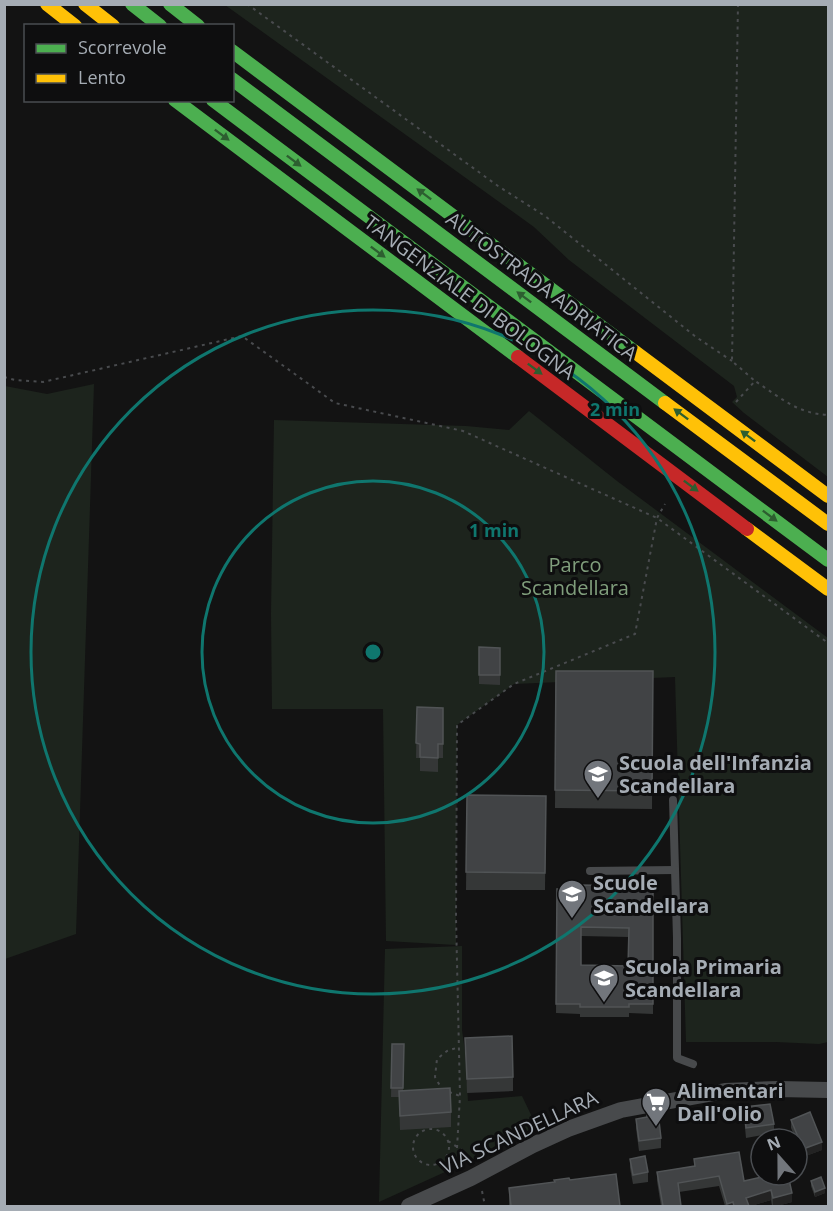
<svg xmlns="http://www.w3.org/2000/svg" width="833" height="1211" font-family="'Open Sans',sans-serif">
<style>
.green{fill:#1d241d}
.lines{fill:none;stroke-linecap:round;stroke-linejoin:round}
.path{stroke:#494b4e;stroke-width:2;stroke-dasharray:3 4.5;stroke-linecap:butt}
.lane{stroke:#484a4c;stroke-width:8}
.street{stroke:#484a4c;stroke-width:16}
.fast{stroke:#4caf50;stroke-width:14}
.slow{stroke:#ffc107;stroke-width:14}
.jam{stroke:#c62828;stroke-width:14}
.wall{fill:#353737;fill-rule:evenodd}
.shaded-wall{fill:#232323}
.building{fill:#414345;stroke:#515456;stroke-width:1.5;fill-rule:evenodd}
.oneway{fill:#2d5e30}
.ring{fill:none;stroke:#0f766e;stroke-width:3}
.labels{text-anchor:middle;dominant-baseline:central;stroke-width:6;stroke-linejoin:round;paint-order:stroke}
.street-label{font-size:20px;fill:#a5acb4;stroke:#0e0e0f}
.park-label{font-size:20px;fill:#809e7c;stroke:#0e0e0f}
.poi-label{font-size:20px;font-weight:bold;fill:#a5acb4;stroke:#0e0e0f;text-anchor:start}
.centre{fill:#0f766e;stroke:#0e0e0f;stroke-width:3}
.ring-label{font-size:18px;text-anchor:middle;font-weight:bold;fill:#0f766e;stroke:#0e0e0f;stroke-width:6;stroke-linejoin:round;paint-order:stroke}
</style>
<rect width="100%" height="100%" fill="#131313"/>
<g class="green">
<path d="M225,5H828V477L744,413L732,402L737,397L734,386L569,260L534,227Z"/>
<path d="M94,384L76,934L5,959V386L47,394Z"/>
<path d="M529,411L617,481L828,638V1042L819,1044L776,1042H686L675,677L514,684L457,725L456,945L386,941L383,709H272L271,614L274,420L466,426L509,430Z"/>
<path d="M462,946V1030L465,1052L468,1101L522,1096L534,1121L530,1130L467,1162L379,1202L385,949Z"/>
</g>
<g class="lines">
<g class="path">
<path d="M247,4L498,186L545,216L696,337L732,361"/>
<path d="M738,4L732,361L755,381"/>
<path d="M4,377L15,380L43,382L242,336L335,403L463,431L657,518L828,643"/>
<path d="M736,402L755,381C781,398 796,413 828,415"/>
<path d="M443,1091L435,1077L437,1059L447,1051L459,1047"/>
<path d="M449,1092L460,1096"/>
<circle cx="431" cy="1147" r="18"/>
<path d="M448,1141L465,1152L468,1161"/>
<path d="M457,1148L460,1096L456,918L457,725L514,684L635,634L657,518L665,504"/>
<path d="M482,1191L485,1206"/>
</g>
<g class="lane">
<path d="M673,800L677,938V1058L693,1064"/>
<path d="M590,871L675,870"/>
</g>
<path class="street" d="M409,1206L471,1178L533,1145L568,1129L621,1110L725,1091L778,1089L828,1090"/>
<g class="fast">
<path d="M132,4L160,26"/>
<path d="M170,4L198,26"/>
<path d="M232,51L635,352"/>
<path d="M232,79L665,403"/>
<path d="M175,100L518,357"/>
<path d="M213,100L828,560"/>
</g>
<g class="slow">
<path d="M47,4L75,26"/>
<path d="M85,4L113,26"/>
<path d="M635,352L828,496"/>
<path d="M665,403L828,524"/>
<path d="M747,529L828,589"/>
</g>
<path class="jam" d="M518,357L747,529"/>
</g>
<g class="wall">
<path d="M479,647L500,648V685L479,684Z"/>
<path d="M556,671H653L652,809L555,808Z"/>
<path d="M417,707L443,708V758H438V772L420,771V758H416Z"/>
<path d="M467,795L546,796L545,890H466Z"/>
<path d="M557,889H653V1014L629,1013V1017H580V1014L556,1013ZM581,936L629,937L628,966L581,965Z"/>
<path d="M465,1038L513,1077V1091L467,1093Z"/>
<path d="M392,1044H404L403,1091L451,1112V1127L400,1130L399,1097H391Z"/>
<path d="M744,1107L774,1124V1133L746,1138L744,1117Z"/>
<path d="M647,1114L661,1138V1148L639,1151L636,1128V1119L647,1118Z"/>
<path d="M791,1120L822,1150L803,1157L797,1142V1139H796L791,1128Z"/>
<path d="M630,1159L648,1172V1182L633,1184L630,1168Z"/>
<path d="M694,1159L744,1181L771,1175L792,1202L777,1206H772L771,1200L751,1206H725L719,1186L679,1192L681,1206H661L657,1181V1172L694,1166Z"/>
<path d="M570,1180L620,1206H509V1188Z"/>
<path d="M811,1181L825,1193L815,1197L811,1186Z"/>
</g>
<g class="shaded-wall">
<path d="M822,1142V1150L803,1157V1149Z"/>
<path d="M825,1188V1193L815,1197V1192Z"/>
<path d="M771,1190V1200L751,1206H746V1198Z"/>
<path d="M792,1193V1202L777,1206H773V1198Z"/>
<path d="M733,1202V1206H727V1204Z"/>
</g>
<g class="building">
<path d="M479,647L500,648V675H479Z"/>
<path d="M556,671H653L652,791L555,790Z"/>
<path d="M417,707L443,708V744H438V758L420,757V744L416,743Z"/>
<path d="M467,795L546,796L545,873L466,872Z"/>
<path d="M581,885L629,886V889H653V1004H629V1007H580V1004H556L557,889H581ZM581,927L629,928L628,966L581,965Z"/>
<path d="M512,1036L513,1077L467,1079L465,1038Z"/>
<path d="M392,1044H404L403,1088H391Z"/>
<path d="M450,1088L451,1112L400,1116L399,1091Z"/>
<path d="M770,1104L774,1124L746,1128L744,1107Z"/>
<path d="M658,1112L661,1138L639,1141L636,1119L647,1117V1114Z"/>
<path d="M810,1112L822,1142L803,1149L791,1120Z"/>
<path d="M739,1152L744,1181L771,1175H788L792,1193L773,1198L771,1190L746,1198L749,1206H734L733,1202L727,1204L719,1176L678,1183L681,1206H663L657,1172L695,1166L694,1159Z"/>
<path d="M645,1156L648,1172L633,1175L630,1159Z"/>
<path d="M616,1174L620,1206H511L509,1188L555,1182L554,1180L569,1178L570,1180Z"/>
<path d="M821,1177L825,1188L815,1192L811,1181Z"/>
</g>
<defs><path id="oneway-solid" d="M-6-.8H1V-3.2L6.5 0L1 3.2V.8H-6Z" transform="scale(1.5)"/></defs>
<g class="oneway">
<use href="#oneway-solid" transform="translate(222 135) rotate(37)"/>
<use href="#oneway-solid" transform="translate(294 161) rotate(37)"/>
<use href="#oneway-solid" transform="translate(424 194) rotate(-143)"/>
<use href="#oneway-solid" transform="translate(378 252) rotate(37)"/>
<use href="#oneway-solid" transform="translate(524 297) rotate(-143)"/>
<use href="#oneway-solid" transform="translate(535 369) rotate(37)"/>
<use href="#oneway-solid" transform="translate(681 414) rotate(-143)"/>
<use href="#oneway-solid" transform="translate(748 436) rotate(-143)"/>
<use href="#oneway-solid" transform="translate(691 486) rotate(37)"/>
<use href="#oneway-solid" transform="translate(770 516) rotate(37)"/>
</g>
<g class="ring">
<circle cx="373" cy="652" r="171"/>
<circle cx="373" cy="652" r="342"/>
</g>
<defs>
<g id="school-pin" transform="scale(1.5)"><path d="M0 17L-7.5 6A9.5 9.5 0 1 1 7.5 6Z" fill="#72767c" stroke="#0e0e0f"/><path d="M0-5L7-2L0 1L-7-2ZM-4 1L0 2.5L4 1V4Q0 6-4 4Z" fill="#fff"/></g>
<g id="supermarket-pin" transform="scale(1.5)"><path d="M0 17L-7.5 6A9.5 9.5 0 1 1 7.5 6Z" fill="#72767c" stroke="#0e0e0f"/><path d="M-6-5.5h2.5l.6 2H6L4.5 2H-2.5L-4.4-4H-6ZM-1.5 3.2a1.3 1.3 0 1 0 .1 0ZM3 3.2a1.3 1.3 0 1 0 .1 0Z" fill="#fff"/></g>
</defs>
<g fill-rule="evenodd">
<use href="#school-pin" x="598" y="774"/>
<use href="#school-pin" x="572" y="894"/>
<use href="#school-pin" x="604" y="978"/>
<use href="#supermarket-pin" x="656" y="1102"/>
</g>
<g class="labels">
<g class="street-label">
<text transform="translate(542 286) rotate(37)">AUTOSTRADA ADRIATICA</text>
<text transform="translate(470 297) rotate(37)">TANGENZIALE DI BOLOGNA</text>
<text transform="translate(519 1132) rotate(-25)">VIA SCANDELLARA</text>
</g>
<g class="park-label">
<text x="575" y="564">Parco<tspan x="575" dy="23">Scandellara</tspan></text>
</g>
<g class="poi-label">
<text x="619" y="762">Scuola dell'Infanzia<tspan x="619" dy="23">Scandellara</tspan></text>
<text x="593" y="882">Scuole<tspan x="593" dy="23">Scandellara</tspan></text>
<text x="625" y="966">Scuola Primaria<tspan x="625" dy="23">Scandellara</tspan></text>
<text x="677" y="1090">Alimentari<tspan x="677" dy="23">Dall'Olio</tspan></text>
</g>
</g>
<circle cx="373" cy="652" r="9" class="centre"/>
<g class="ring-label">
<text x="615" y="416">2 min</text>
<text x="494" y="537">1 min</text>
</g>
<rect width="833" height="1211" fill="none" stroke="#a5acb4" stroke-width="12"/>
<rect x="24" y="24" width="210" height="78" fill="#0e0e0f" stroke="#4a4d51" stroke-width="1.5"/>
<rect x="36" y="44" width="30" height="9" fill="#4caf50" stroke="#4a4d51" stroke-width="1.5"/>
<text x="78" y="54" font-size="18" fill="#a5acb4">Scorrevole</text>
<rect x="36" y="74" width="30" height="9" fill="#ffc107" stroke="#4a4d51" stroke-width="1.5"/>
<text x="78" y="84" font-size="18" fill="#a5acb4">Lento</text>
<g transform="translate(779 1157) rotate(339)"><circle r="28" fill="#0e0e0f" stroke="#4a4d51" stroke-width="1.5"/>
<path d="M0-4.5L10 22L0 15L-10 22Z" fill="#72767c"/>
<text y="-9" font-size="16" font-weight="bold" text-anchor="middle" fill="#a5acb4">N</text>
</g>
</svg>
